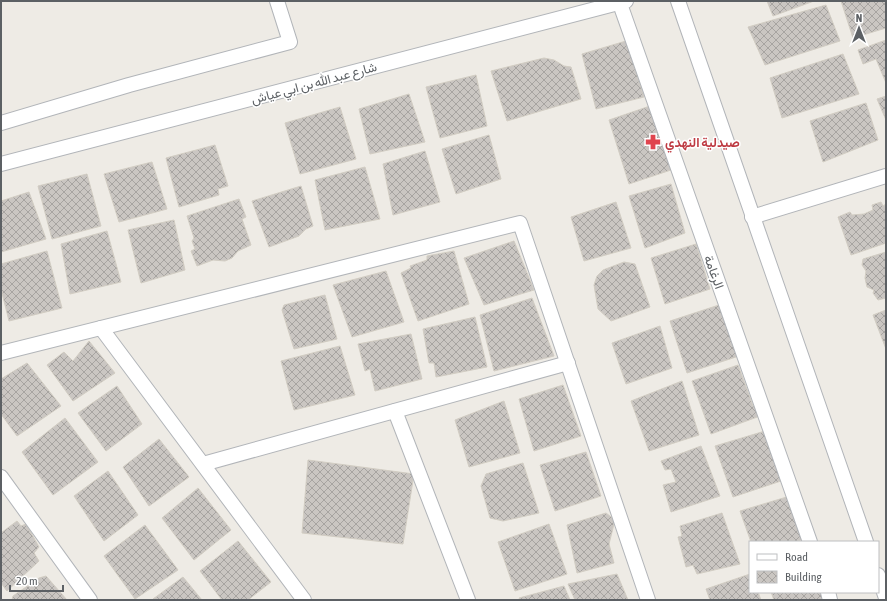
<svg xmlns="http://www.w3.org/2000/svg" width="887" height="601" font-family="'Asap Condensed',Vazirmatn,sans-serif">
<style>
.building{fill:url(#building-cross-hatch);stroke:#d2cdc3}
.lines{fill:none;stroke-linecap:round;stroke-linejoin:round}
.street-casing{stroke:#b2b5b9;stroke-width:16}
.street{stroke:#fff;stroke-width:14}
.labels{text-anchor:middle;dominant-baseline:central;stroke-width:3;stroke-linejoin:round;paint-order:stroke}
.street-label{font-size:13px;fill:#5c6064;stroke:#fff}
.health-label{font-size:13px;font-weight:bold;fill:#be3a42;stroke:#fff;text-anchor:start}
</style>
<defs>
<pattern id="building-cross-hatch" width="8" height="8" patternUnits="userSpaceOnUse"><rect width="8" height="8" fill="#cac6c2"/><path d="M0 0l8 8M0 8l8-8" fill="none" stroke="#a7a4a1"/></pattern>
</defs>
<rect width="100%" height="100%" fill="#eeebe5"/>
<g class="building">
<path d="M767,1H814L773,16Z"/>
<path d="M841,1H886V28L853,38Z"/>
<path d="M826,5L840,41L765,65L748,27Z"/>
<path d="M886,40V83L876,59L863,64L858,50Z"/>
<path d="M626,41L644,97L596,109L582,54Z"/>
<path d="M843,54L859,94L782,118L770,78Z"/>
<path d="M544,58L554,60L564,66L571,67L581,99L507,121L491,71Z"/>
<path d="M476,75L487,126L440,138L426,87Z"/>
<path d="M409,94L425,142L370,154L359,109Z"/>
<path d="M886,96V120L877,99Z"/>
<path d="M866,103L878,140L823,162L810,121Z"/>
<path d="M650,106L671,170L629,184L609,120Z"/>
<path d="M340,107L356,159L300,174L285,123Z"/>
<path d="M489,135L501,179L456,194L442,149Z"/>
<path d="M215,145L228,186L218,189L219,195L179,207L166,158Z"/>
<path d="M425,151L440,202L393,215L383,164Z"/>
<path d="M152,162L167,209L119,222L104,174Z"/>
<path d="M365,167L380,219L325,230L315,180Z"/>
<path d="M87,174L101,226L52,239L38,186Z"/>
<path d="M671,184L685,233L645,248L629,196Z"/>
<path d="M301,186L313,226L306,229L299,236L269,247L252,201Z"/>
<path d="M29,192L46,239L1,252V201Z"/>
<path d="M239,199L246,217L242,219L251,245L238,251L232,258L225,261L213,260L197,266L191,251L195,249L192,241L194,238L187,216Z"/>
<path d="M616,202L631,248L584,261L571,217Z"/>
<path d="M881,202L883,206L886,204V243L851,255L838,217L850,212L852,215L864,214L873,210L872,205Z"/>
<path d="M174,220L185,270L141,283L128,230Z"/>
<path d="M107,231L121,282L70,294L61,244Z"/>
<path d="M514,241L534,290L484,305L464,258Z"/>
<path d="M696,244L710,289L665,304L651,258Z"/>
<path d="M47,251L62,308L9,321L1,289V264Z"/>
<path d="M454,251L469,304L418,321L401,273L411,268L410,266L427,260V256Z"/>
<path d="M886,252V298L878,300L873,293L874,290L867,287L865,278L866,271L862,265L863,259Z"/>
<path d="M624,262L635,264L650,307L611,321L598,309L594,285L597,276L603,270Z"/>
<path d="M386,271L404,322L352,337L333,285Z"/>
<path d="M325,295L337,339L294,349L282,310L284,305Z"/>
<path d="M532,298L554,356L494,371L480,315Z"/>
<path d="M722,304L739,356L687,373L670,321Z"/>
<path d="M886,310V349L873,315Z"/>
<path d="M475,317L487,367L436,377L434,363H429L423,329Z"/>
<path d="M660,326L672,368L626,384L612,343Z"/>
<path d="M411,334L422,379L375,391L370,369L365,371L358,344Z"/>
<path d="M89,341L115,373L73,401L47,365L64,352L73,361Z"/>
<path d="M340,346L355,395L294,410L281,361Z"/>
<path d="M27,363L61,406L17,436L1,414V379Z"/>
<path d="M738,365L753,406H757L760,416L711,434L692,381Z"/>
<path d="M682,381L699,435L649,451L631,401Z"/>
<path d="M563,385L581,436L534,451L519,399Z"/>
<path d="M117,386L142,424L106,451L78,413Z"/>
<path d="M504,401L520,453L469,467L455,420Z"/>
<path d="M65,418L98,462L53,495L22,452Z"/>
<path d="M765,431L781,481L733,497L715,446Z"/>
<path d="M159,439L189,477L149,506L123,467Z"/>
<path d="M701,446L720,496L671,512L663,485L676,482L671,469L665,470L661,461Z"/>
<path d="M586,452L601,496L555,511L540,465Z"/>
<path d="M308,460L414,474L403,544L302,533Z"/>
<path d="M523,463L539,513L503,521L490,518L481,486L486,474Z"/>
<path d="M108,471L138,515L104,541L74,496Z"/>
<path d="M198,488L231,530L194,560L162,518Z"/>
<path d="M790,496L804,539L795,542H751L740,511Z"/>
<path d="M606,513L615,520L609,544L614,563L577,573L567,525Z"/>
<path d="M722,513L740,564L697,574L693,565L686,567L678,537L682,536L680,526Z"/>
<path d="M17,521L21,526L26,524L39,547L34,553L39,561L7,591L1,583V533Z"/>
<path d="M549,524L567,574L515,591L498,542Z"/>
<path d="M145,525L178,570L135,599L104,556Z"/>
<path d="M238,541L271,582L248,600H222L200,571Z"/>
<path d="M617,574L628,600H575L568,584Z"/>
<path d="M750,574V592H758L761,600H710L706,589Z"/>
<path d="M46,576L67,600H12L13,596L39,578Z"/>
<path d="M183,577L202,600H154L153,599Z"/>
<path d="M564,586L570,600H520L519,598Z"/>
<path d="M771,592H822L825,600H774Z"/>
</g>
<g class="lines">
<g class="street-casing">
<g id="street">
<path d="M619,1L810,542"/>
<path d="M678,1L866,542"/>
<path d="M1,123L129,85L290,42L277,1"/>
<path d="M1,164L626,1"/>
<path d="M752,217L886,176"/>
<path d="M101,328L304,600"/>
<path d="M1,353L520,223L648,600"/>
<path d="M395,411L468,600"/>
<path d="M203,464L568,363"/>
<path d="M1,477L90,600"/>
<path d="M878,575L886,598"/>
<path d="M828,592L830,600"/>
</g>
</g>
<use href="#street" class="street"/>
</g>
<defs>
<g id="pharmacy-bare" transform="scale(1.2)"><path d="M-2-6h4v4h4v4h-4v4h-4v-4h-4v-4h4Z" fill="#e0444e" stroke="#fff" stroke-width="2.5" paint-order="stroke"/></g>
</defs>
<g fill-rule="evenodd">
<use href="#pharmacy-bare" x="653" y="142"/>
</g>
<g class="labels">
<g class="street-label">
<text transform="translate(314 83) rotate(-15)">شارع عبد الله بن ابي عياش</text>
<text transform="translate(714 272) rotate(70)">الرغامة</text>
</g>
<g class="health-label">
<text x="665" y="142">صيدلية النهدي</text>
</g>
</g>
<rect width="887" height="601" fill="none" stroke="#5c6064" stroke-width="4"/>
<rect x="749" y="541" width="130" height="52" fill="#ffffff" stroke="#bebfc1"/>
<rect x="757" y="554" width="20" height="6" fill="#ffffff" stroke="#bebfc1"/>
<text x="785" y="561" font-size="12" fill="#5c6064">Road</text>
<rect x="757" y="571" width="20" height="12" fill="url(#building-cross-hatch)" stroke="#bebfc1"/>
<text x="785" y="581" font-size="12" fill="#5c6064">Building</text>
<g transform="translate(859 28)" stroke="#ffffff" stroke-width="3" paint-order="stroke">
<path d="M0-3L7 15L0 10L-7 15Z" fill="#5c6064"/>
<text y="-6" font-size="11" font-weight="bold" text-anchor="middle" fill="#5c6064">N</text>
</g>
<path d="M10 585v6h53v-6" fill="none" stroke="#5c6064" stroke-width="2"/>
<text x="16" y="585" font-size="12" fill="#5c6064" stroke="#ffffff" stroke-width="3" paint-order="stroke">20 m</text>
</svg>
